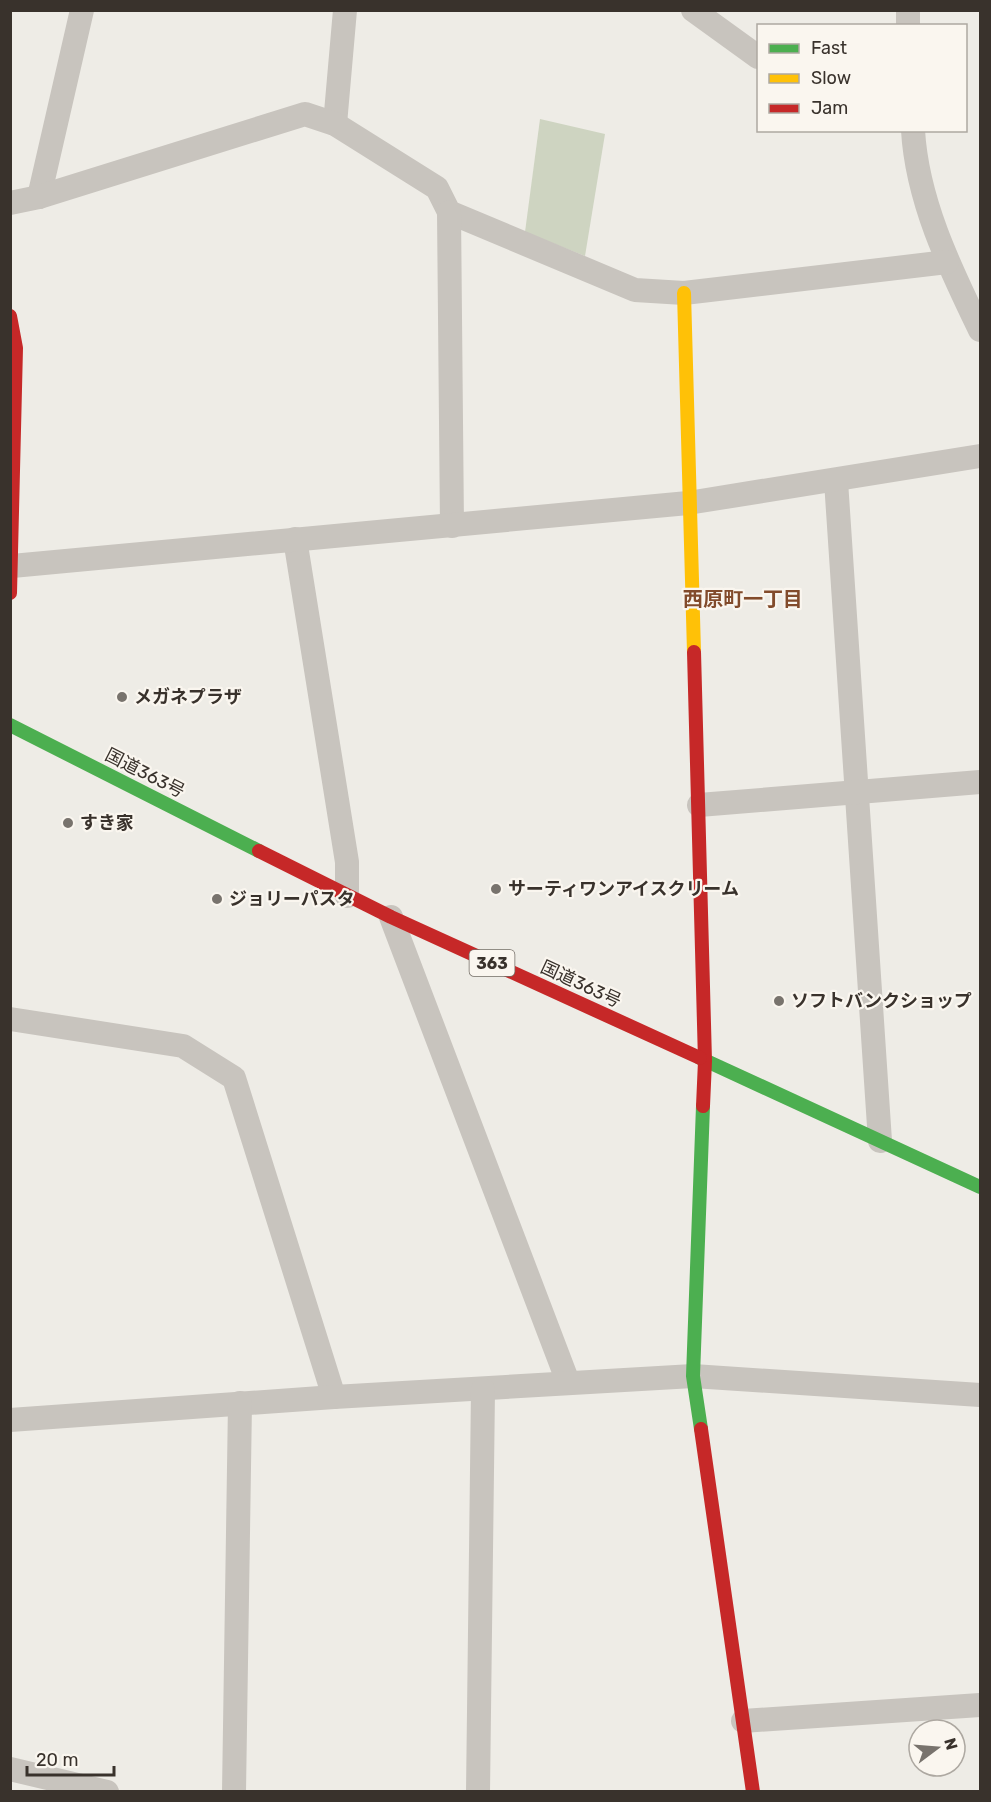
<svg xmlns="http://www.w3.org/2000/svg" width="991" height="1802" font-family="Rubik,'Noto Sans JP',sans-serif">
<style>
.green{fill:#ced4c1}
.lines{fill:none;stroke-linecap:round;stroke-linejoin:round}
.street{stroke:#c8c4be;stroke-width:24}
.fast{stroke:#4caf50;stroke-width:14}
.slow{stroke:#ffc107;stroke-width:14}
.jam{stroke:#c62828;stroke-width:14}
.poi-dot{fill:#78736d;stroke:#faf6ef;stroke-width:2}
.labels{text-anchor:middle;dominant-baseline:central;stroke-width:4.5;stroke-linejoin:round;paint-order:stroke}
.shield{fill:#faf6ef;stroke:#736d66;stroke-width:1.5}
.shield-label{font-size:16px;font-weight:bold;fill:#39322c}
.poi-label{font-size:18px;font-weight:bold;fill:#39322c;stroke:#faf6ef;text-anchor:start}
.street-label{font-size:18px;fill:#39322c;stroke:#faf6ef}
.neighbourhood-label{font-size:20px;font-weight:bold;fill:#824b2b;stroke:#faf6ef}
</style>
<rect width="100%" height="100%" fill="#eeece6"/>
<path class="green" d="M540,119L605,134L585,256L525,232Z"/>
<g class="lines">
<g class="street">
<path d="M693,10L758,57"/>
<path d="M908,10V26"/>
<path d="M335,124L345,10"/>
<path d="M913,130C917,201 950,268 980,330"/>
<path d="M39,197L82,10"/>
<path d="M10,203L39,197L305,114L335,124L437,188L449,212L635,290L684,293L947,262"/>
<path d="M449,212L452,526"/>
<path d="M836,481L880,1141"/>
<path d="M295,539L347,862V896"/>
<path d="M12,566L688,503L980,456"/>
<path d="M699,805L980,782"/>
<path d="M391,917L568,1382"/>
<path d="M10,1019L183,1046L234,1078L334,1397"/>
<path d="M10,1420L334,1397L693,1376L980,1395"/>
<path d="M743,1721L980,1705"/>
<path d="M10,1769L107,1792"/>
<path d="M234,1792L240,1403"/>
<path d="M478,1792L483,1390"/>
</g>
<g class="fast">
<path d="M10,725L259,851"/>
<path d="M700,1058L980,1187"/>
<path d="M701,1429L693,1376L703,1106"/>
</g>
<path class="slow" d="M684,293L694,652"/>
<g class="jam">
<path d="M10,316L16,348L10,593"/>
<path d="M694,652L705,1061L703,1106"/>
<path d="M259,851L391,917L700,1058"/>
<path d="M701,1429L753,1792"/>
</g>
</g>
<g class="poi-dot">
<circle cx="122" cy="697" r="6"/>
<circle cx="68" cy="823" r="6"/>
<circle cx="496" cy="889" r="6"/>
<circle cx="217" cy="899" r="6"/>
<circle cx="779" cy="1001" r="6"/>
</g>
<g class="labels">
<rect class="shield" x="469.5" y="950" width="45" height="26" rx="4.5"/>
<g class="shield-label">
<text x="492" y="963">363</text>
</g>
<g class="poi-label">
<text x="134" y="697">メガネプラザ</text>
<text x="80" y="823">すき家</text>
<text x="508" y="889">サーティワンアイスクリーム</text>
<text x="229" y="899">ジョリーパスタ</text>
<text x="791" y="1001">ソフトバンクショップ</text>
</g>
<g class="street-label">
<text transform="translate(145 773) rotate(27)">国道363号</text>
<text transform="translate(581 984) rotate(25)">国道363号</text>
</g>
<g class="neighbourhood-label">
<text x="743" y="599">西原町一丁目</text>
</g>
</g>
<rect width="991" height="1802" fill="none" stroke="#39322c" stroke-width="24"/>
<rect x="757" y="24" width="210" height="108" fill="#faf6ef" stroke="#ada8a1" stroke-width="1.5"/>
<rect x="769" y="44" width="30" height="9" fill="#4caf50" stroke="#ada8a1" stroke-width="1.5"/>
<text x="811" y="54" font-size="18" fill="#39322c">Fast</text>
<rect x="769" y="74" width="30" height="9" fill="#ffc107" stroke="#ada8a1" stroke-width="1.5"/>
<text x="811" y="84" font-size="18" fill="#39322c">Slow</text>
<rect x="769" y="104" width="30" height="9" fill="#c62828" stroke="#ada8a1" stroke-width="1.5"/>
<text x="811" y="114" font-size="18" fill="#39322c">Jam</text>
<g transform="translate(937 1748) rotate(74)"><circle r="28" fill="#faf6ef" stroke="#ada8a1" stroke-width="1.5"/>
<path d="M0-4.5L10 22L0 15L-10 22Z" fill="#78736d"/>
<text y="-9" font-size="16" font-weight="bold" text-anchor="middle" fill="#39322c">N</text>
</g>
<path d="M27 1766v9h87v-9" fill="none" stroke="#39322c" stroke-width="3"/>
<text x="36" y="1766" font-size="18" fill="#39322c" stroke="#faf6ef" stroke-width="4.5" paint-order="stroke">20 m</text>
</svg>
